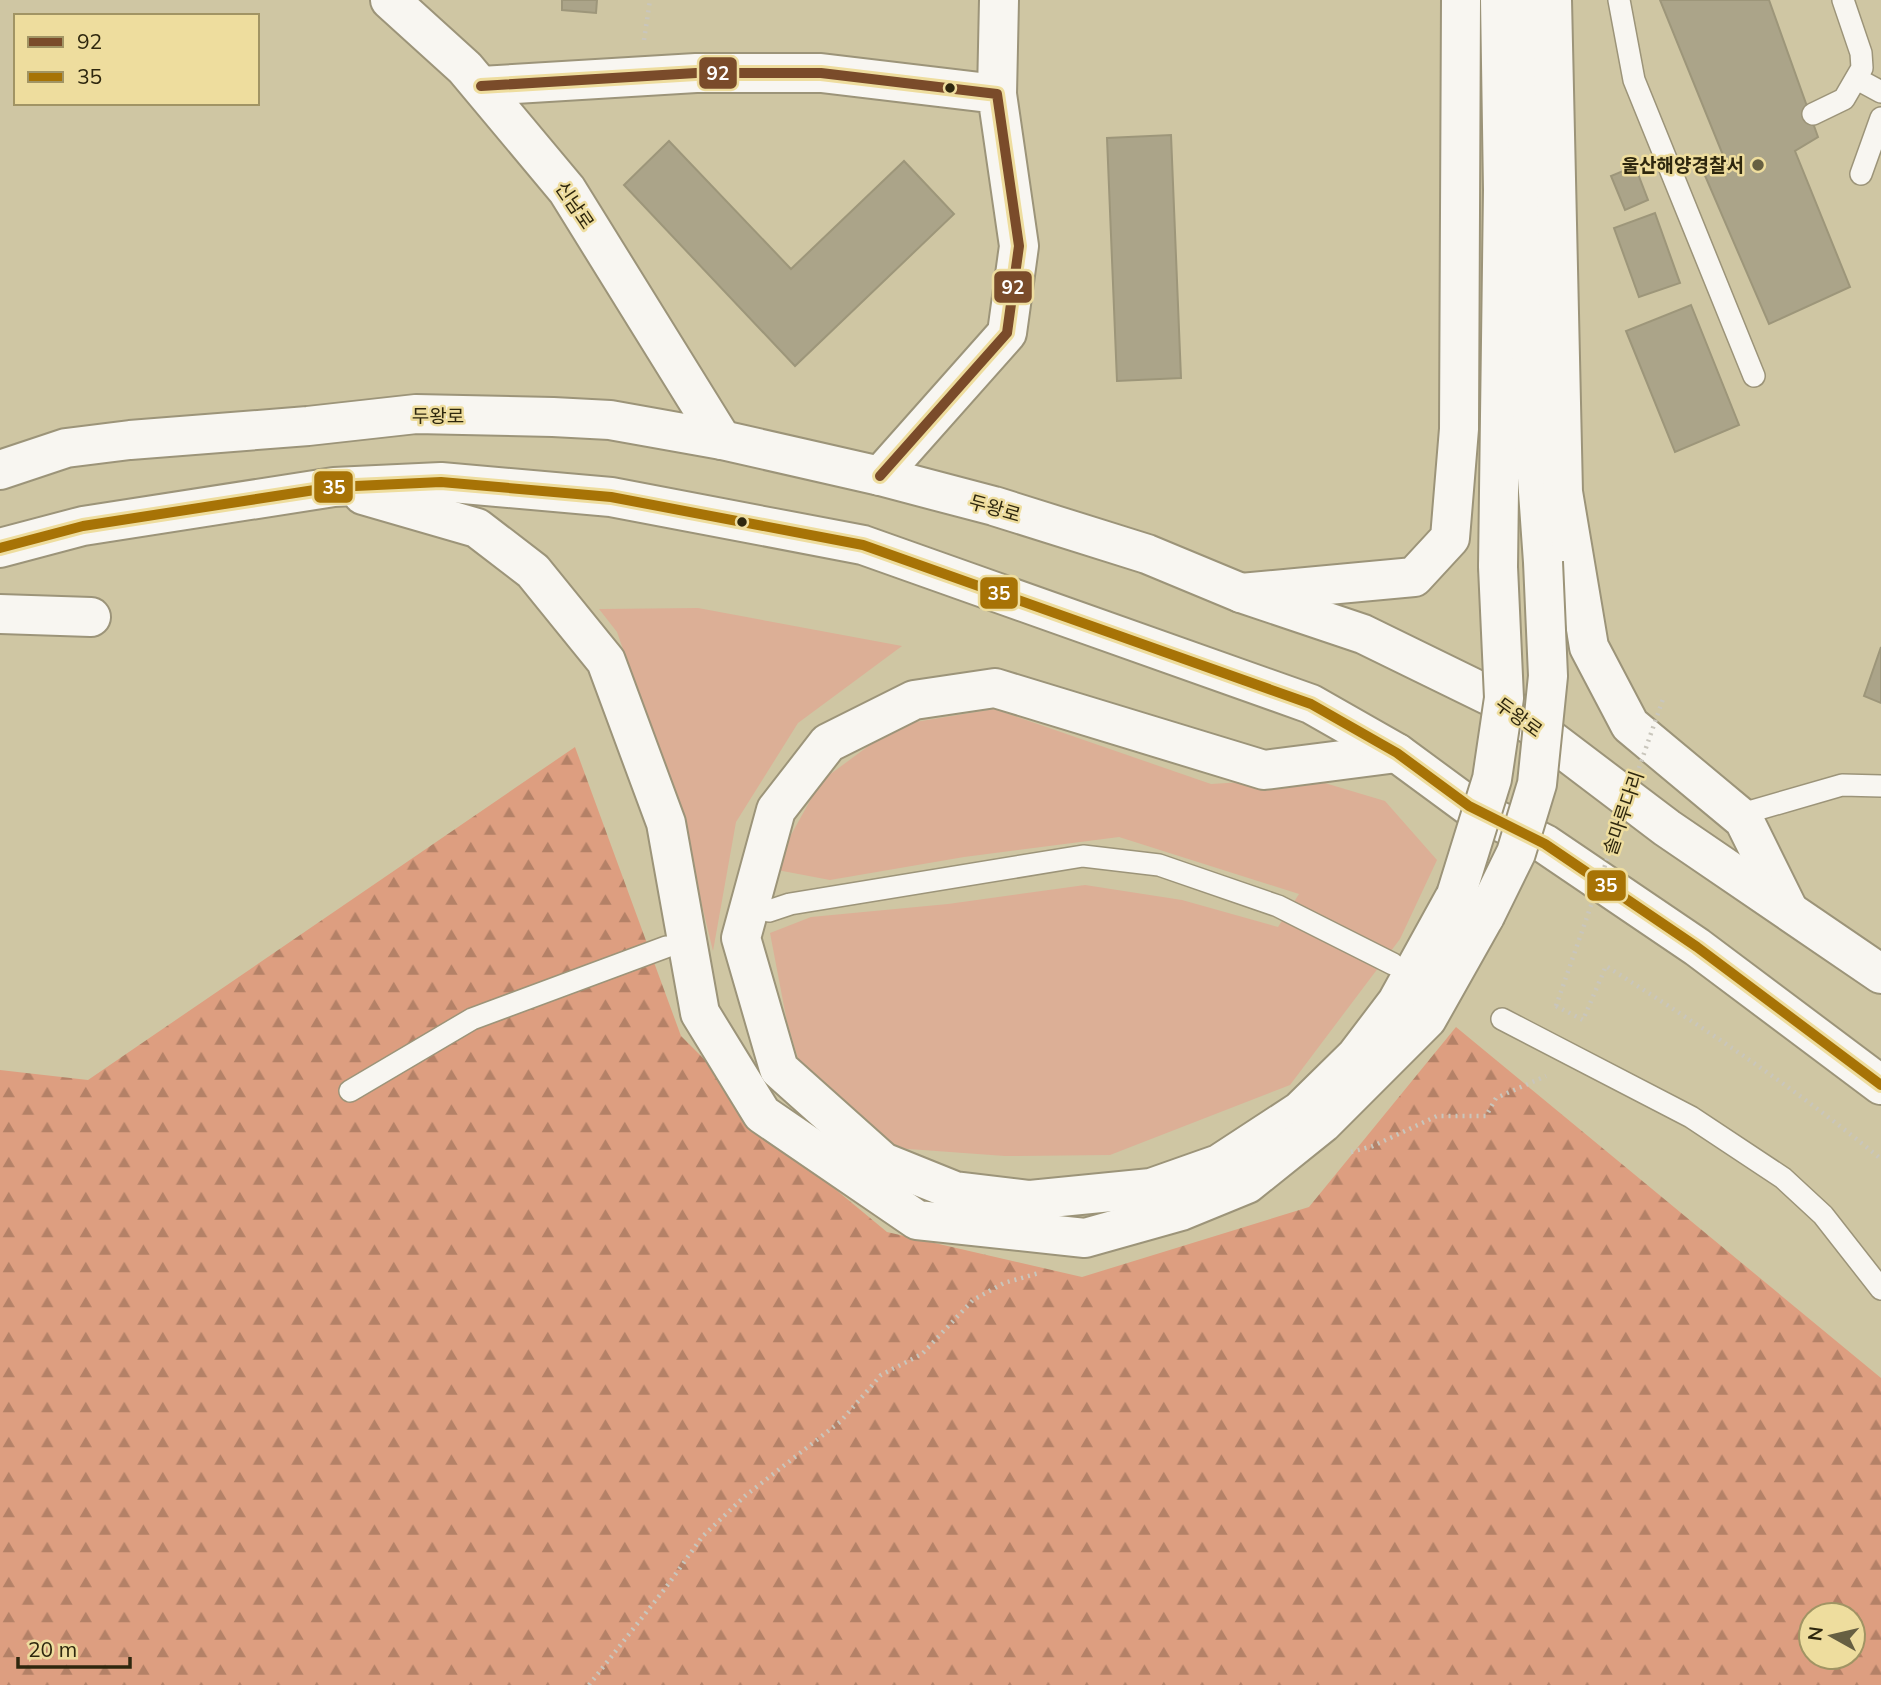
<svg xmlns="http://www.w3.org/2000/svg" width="1881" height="1685" font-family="Mulish,'Noto Sans KR',sans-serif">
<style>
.grass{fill:#dcaf96}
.forest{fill:url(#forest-firs);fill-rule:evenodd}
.building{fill:#aba489;stroke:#9d967a;stroke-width:2}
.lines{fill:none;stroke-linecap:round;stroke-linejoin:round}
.service-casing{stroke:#9c9479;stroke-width:24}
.minor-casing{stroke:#9c9479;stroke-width:42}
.tertiary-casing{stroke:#9c9479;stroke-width:42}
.secondary-casing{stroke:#9c9479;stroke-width:42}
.primary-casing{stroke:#9c9479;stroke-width:42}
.path{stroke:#c9c6bc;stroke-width:4.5;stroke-dasharray:2 5;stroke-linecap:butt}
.service{stroke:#f8f6f1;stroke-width:21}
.minor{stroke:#f8f6f1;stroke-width:38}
.tertiary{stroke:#f8f6f1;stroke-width:38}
.secondary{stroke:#f8f6f1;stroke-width:38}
.primary{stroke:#f8f6f1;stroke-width:38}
.secondary-bridge-casing{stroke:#9c9479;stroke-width:42;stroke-linecap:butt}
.primary-bridge-casing{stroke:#9c9479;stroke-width:42;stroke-linecap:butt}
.path-bridge{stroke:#c9c6bc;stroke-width:4.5;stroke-dasharray:2 5;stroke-linecap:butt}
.secondary-bridge{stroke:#f8f6f1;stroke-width:38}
.primary-bridge{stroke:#f8f6f1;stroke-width:38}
.bus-1-casing{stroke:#eedd9e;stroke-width:16}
.bus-2-casing{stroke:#eedd9e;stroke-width:16}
.bus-1{stroke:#7a4b2a;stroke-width:10}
.bus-2{stroke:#a77306;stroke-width:10}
.bus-dot{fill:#2e270e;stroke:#eedd9e;stroke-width:2.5}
.poi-dot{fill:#665f42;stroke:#eedd9e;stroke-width:2.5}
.labels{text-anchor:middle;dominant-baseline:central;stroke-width:5;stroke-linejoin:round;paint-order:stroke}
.poi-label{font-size:19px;font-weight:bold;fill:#2e270e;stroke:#eedd9e;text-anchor:end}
.street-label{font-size:19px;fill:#2e270e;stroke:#eedd9e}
.line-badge{stroke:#eedd9e;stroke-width:2.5}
.badge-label{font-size:19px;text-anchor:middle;font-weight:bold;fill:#fff}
</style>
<defs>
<pattern id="forest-firs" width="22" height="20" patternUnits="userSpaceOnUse" patternTransform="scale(1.75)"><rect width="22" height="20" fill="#dd9e80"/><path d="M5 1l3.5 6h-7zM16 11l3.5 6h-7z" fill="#b48167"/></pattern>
</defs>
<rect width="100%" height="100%" fill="#cfc6a3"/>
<g class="grass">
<path d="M698,608L902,646L798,723L736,822L713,951L678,806L617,632L599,609Z"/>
<path d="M994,709L1211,784L1308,778L1385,801L1437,860L1400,939L1290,1085L1110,1155L1005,1156L895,1148L809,1095L787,1022L770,933L811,917L948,904L1085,885L1182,900L1278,927L1299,894L1119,837L964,857L830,880L772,869L821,781L897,725Z"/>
</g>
<path class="forest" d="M575,747L681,1036L829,1184L887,1232L1082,1277L1309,1207L1456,1027L1881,1378V1685H0V1070L88,1080ZM1811,1615H1853V1657H1811Z"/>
<g class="building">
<path d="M562,0H597L596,13L562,10Z"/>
<path d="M1660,0H1769L1818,137L1795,151L1850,287L1769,324L1703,171L1725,160Z"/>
<path d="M1171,135L1181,378L1117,381L1107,138Z"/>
<path d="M669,141L791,269L904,161L954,214L795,366L624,185Z"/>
<path d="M1635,166L1648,200L1625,210L1611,176Z"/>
<path d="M1655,213L1680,283L1639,297L1614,228Z"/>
<path d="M1691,305L1739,425L1675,452L1626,331Z"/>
<path d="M1881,647V703L1864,696Z"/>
</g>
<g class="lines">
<g class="service-casing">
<g id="service">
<path d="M1619,0L1634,80L1754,376"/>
<path d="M1857,79L1881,92"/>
<path d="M1813,114L1844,99L1862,68L1861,53L1843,0"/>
<path d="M1861,174L1881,118"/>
<path d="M1738,815L1842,785L1881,786"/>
<path d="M769,911L790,904L1083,856L1159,865L1278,906L1393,964"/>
<path d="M1502,1019L1691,1117L1783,1178L1823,1215L1881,1289"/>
<path d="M350,1091L472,1019L666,947"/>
</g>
</g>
<g class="minor-casing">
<g id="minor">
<path d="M481,86L696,73H821L997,94L1019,246L1007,333L880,476"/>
<path d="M997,94L999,0"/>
<path d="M0,614L91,617"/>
</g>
</g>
<g class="tertiary-casing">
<path id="tertiary" d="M390,0L465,68L567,190L722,440"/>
</g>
<g class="secondary-casing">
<g id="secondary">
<path d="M1498,567L1503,190L1500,0"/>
<path d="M1241,593L1414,577L1450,538L1459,429L1461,0"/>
<path d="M1397,753L1264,770L995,688L914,700L828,743L776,810L741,938L779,1069L883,1162L955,1191L1030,1200L1151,1188L1219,1164L1300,1111L1356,1056L1397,1002L1456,895"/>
</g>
</g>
<g class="primary-casing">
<g id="primary">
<path d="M1525,0L1533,421L1543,562"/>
<path d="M1552,0L1563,492L1589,647L1630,725L1744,820L1787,907"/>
<path d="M0,470L66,448L130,440L308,426L416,414L553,417L610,420L722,440L880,476L994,506L1147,554L1241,593L1363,634L1498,700L1667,828L1881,974"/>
<path d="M363,495L477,528L533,571L606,661L666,823L700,1013L762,1114L917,1220L1085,1238L1181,1211L1247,1184L1323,1123L1427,1019L1485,916"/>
<path d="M0,548L83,526L334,487L441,482L611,497L863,545L1311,704L1397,753L1469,806L1545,844L1697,947L1881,1085"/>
</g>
</g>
<g class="path">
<path d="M644,40L650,0"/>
<path d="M1556,1006L1583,1020L1606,966C1701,1026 1794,1087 1881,1159"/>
<path d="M1351,1152L1373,1146L1437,1116H1486L1496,1098L1546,1076"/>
<path d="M589,1685L667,1586L702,1537L745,1496L841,1421L881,1375L922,1354L973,1300L1004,1283L1039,1273"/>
</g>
<use href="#service" class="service"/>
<use href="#minor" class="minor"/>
<use href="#tertiary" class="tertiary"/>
<use href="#secondary" class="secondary"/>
<use href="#primary" class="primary"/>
<g class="secondary-bridge-casing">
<path id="secondary-bridge" d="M1456,895L1492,779L1504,698L1498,567"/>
</g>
<g class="primary-bridge-casing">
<path id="primary-bridge" d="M1485,916L1516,853L1537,784L1548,676L1543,562"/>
</g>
<path class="path-bridge" d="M1556,1006L1663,699"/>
<use href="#secondary-bridge" class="secondary-bridge"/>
<use href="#primary-bridge" class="primary-bridge"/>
<g class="bus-1-casing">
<path id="bus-1" d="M481,86L696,73H821L997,94L1019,246L1007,333L880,476"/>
</g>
<g class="bus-2-casing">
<path id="bus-2" d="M0,548L83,526L334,487L441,482L611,497L863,545L1311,704L1397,753L1469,806L1545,844L1697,947L1881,1085"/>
</g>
<use href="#bus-1" class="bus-1"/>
<use href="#bus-2" class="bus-2"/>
</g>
<g class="bus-dot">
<circle cx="950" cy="88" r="6"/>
<circle cx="742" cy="522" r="6"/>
</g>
<circle class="poi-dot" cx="1758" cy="165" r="7"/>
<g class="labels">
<g class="poi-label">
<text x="1744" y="165">울산해양경찰서</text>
</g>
<g class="street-label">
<text transform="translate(575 205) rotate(56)">신남로</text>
<text x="438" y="416">두왕로</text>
<text transform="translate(995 508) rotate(16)">두왕로</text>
<text transform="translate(1519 717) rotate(36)">두왕로</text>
<text transform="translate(1623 813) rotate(-71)">솔마루다리</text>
</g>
</g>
<g class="line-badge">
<rect x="698" y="56" width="40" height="34" rx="7" fill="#7a4b2a"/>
<rect x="993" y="270" width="40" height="34" rx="7" fill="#7a4b2a"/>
<rect x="313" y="470" width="41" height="34" rx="7" fill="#a77306"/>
<rect x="979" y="576" width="40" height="34" rx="7" fill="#a77306"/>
<rect x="1586" y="869" width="41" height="33" rx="7" fill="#a77306"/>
</g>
<g class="badge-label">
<text x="718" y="80">92</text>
<text x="1013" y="294">92</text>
<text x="334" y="494">35</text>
<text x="999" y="600">35</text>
<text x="1606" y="892">35</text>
</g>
<rect x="14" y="14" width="245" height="91" fill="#eedd9e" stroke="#a19464" stroke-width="2"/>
<rect x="28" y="37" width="35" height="10" fill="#7a4b2a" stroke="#a19464" stroke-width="2"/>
<text x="77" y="49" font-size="21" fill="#2e270e">92</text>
<rect x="28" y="72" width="35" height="10" fill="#a77306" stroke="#a19464" stroke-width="2"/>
<text x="77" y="84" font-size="21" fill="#2e270e">35</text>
<g transform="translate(1832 1636) rotate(278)"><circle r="33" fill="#eedd9e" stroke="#a19464" stroke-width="2"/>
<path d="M0-5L12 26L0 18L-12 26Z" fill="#665f42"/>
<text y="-10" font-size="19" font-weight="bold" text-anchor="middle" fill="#2e270e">N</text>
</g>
<path d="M18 1657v10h112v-10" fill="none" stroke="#2e270e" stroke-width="3.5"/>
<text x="28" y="1657" font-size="21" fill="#2e270e" stroke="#eedd9e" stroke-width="5" paint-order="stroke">20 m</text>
</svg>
